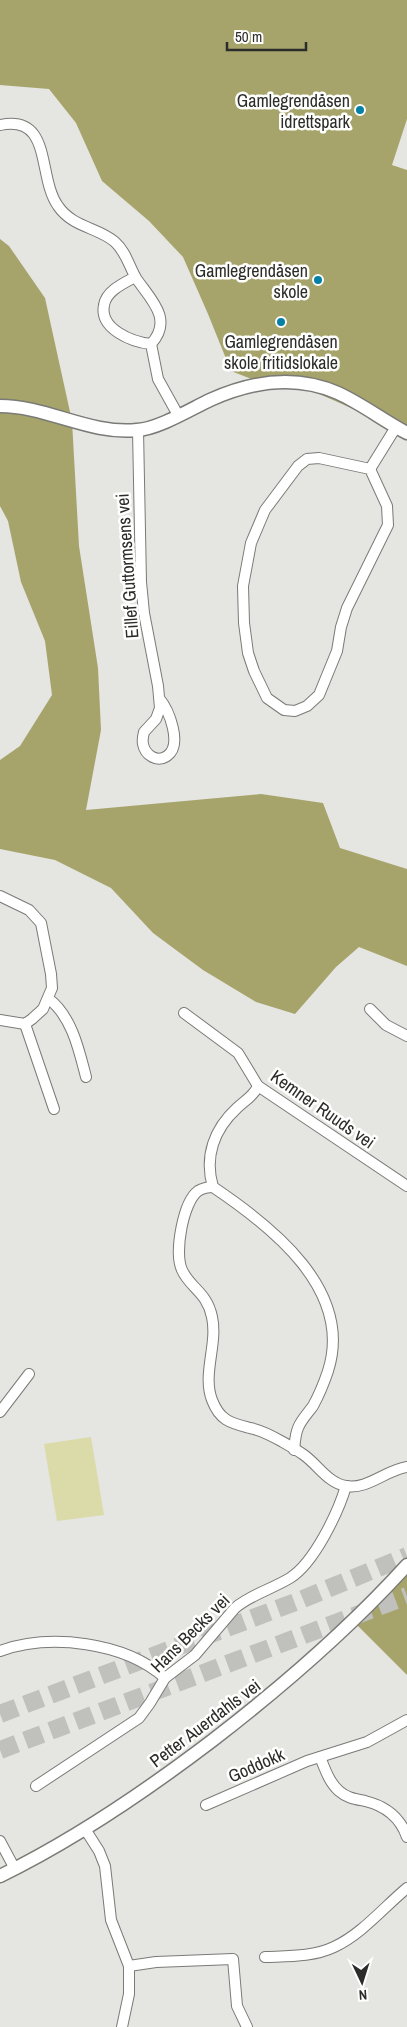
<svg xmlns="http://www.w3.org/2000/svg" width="407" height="2027" font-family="'Archivo Narrow',sans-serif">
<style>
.green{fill:#dbdaa9}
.forest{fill:#a6a46b}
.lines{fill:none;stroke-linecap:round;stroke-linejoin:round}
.trunk-tunnel{stroke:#c0c0bd;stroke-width:18;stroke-dasharray:18 9;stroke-linecap:butt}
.minor-casing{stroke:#7a7a77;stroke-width:12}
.tertiary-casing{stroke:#7a7a77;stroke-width:15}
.minor{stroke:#fff;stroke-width:10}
.tertiary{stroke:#fff;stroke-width:12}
.poi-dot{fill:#047fa5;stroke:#fffffe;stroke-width:2}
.labels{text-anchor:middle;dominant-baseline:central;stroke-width:5;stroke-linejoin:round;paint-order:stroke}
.poi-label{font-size:18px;fill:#2c2c2b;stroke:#fffffe;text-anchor:end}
.street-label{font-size:18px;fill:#2c2c2b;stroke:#fffffe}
</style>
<rect width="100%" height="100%" fill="#e5e5e2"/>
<path class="green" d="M91,1437L104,1515L57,1521L44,1444Z"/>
<g class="forest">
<path d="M0,0H407V119L392,165L407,170V433L315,392L254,380L231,371L208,314L183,257L149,221L102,181L76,123L49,89L0,85Z"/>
<path d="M0,239L9,246L45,298L72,421L79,546L98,668L101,730L86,810L261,794L323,803L340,848L407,869V966L359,947L336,967L295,1014L256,1002L203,970L153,933L111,888L55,860L0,849V760L20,746L52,695L45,641L21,582L8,521L0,506Z"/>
<path d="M407,1564V1675L351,1619Z"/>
</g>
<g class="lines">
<g class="trunk-tunnel">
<path d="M0,1714L298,1601L407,1556"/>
<path d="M0,1750L407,1596"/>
</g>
<g class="minor-casing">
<g id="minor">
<path d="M0,125C53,114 37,177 58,206C73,228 98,227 115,242C126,252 129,266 136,278C150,299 174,319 151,344"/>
<path d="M135,277C124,283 106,291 104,305C99,329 132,342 151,344L158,379L178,415"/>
<path d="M138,430L141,582L144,613L158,686L160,708L156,719L144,732C143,736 142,740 143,744C145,755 157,763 167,756C183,745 169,710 159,698"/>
<path d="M319,458L370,469L387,506L388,525L347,608L341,627L337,651L319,695L307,706L295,711L284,710L267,698L254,671L248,653L244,623L243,586L251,543L265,510L298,466L307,459Z"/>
<path d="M370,469L396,427"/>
<path d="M0,896L29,910L41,923L51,974L52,988L43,1009L32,1019L25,1024L0,1020"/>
<path d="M49,999C72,1017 79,1050 86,1077"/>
<path d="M370,1009L386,1025L407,1036"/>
<path d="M184,1013L238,1053L258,1086L407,1186"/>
<path d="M25,1024L54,1109"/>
<path d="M258,1086C254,1096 244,1101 237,1108C214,1129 204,1157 213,1187C271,1226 354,1290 328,1371C324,1383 319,1395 313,1406C308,1413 301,1420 298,1428C295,1435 295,1443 294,1450"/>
<path d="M213,1187C208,1187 203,1188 198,1191C183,1202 174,1253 182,1270C190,1288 207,1292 212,1317C218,1344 202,1374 212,1400C220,1421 231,1423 250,1428C260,1430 272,1436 281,1441C288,1445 297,1450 304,1455C318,1465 328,1483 346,1486C367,1490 386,1470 407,1467"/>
<path d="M0,1412L29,1374"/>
<path d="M0,1651C50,1633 125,1642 165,1678"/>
<path d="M320,1757C325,1769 329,1782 339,1791C347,1798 355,1799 365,1801C386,1806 400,1817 407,1837"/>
<path d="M36,1786L139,1718L150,1703L165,1678L195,1655L235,1608C250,1595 272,1589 290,1578C314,1563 338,1513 346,1486"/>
<path d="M206,1805L307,1761L367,1742L407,1720"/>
<path d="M85,1829L99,1851L105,1866L111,1920L129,1966V1994L122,2027"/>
<path d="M0,1841L15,1869"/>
<path d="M265,1957C288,1956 313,1957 334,1947C362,1934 384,1907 407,1888"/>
<path d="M129,1966L156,1962L233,1959L237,2006L247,2027"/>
</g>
</g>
<g class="tertiary-casing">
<g id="tertiary">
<path d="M0,406C47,406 90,435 137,430C158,429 191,409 210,400C252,381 295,374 338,393C362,404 384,421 407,433"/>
<path d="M0,1876C76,1839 146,1791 213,1740C283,1686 348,1630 407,1565"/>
</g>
</g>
<use href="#minor" class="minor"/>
<use href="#tertiary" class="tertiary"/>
</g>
<g class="poi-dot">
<circle cx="360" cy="110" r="5"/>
<circle cx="318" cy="280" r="5"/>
<circle cx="281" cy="322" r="5"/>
</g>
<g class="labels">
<g class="poi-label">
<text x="350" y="100">Gamlegrendåsen<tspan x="350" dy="21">idrettspark</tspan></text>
<text x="308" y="270">Gamlegrendåsen<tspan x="308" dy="21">skole</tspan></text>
<text x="281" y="341" text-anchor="middle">Gamlegrendåsen<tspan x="281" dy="21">skole fritidslokale</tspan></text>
</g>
<g class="street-label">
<text transform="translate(127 566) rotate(-94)">Eillef Guttormsens vei</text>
<text transform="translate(323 1109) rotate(35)">Kemner Ruuds vei</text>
<text transform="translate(190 1633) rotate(-45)">Hans Becks vei</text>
<text transform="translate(205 1723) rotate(-37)">Petter Auerdahls vei</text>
<text transform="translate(256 1765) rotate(-24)">Goddokk</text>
</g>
</g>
<g transform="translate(362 1982) rotate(176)" stroke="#fffffe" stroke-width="4" paint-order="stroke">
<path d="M0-4L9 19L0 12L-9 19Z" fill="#2c2c2b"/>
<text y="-8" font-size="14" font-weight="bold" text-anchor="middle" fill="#2c2c2b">N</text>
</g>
<path d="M227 42v8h79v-8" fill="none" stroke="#2c2c2b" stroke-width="2.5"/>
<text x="235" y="42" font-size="15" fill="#2c2c2b" stroke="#fffffe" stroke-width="4" paint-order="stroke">50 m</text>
</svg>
